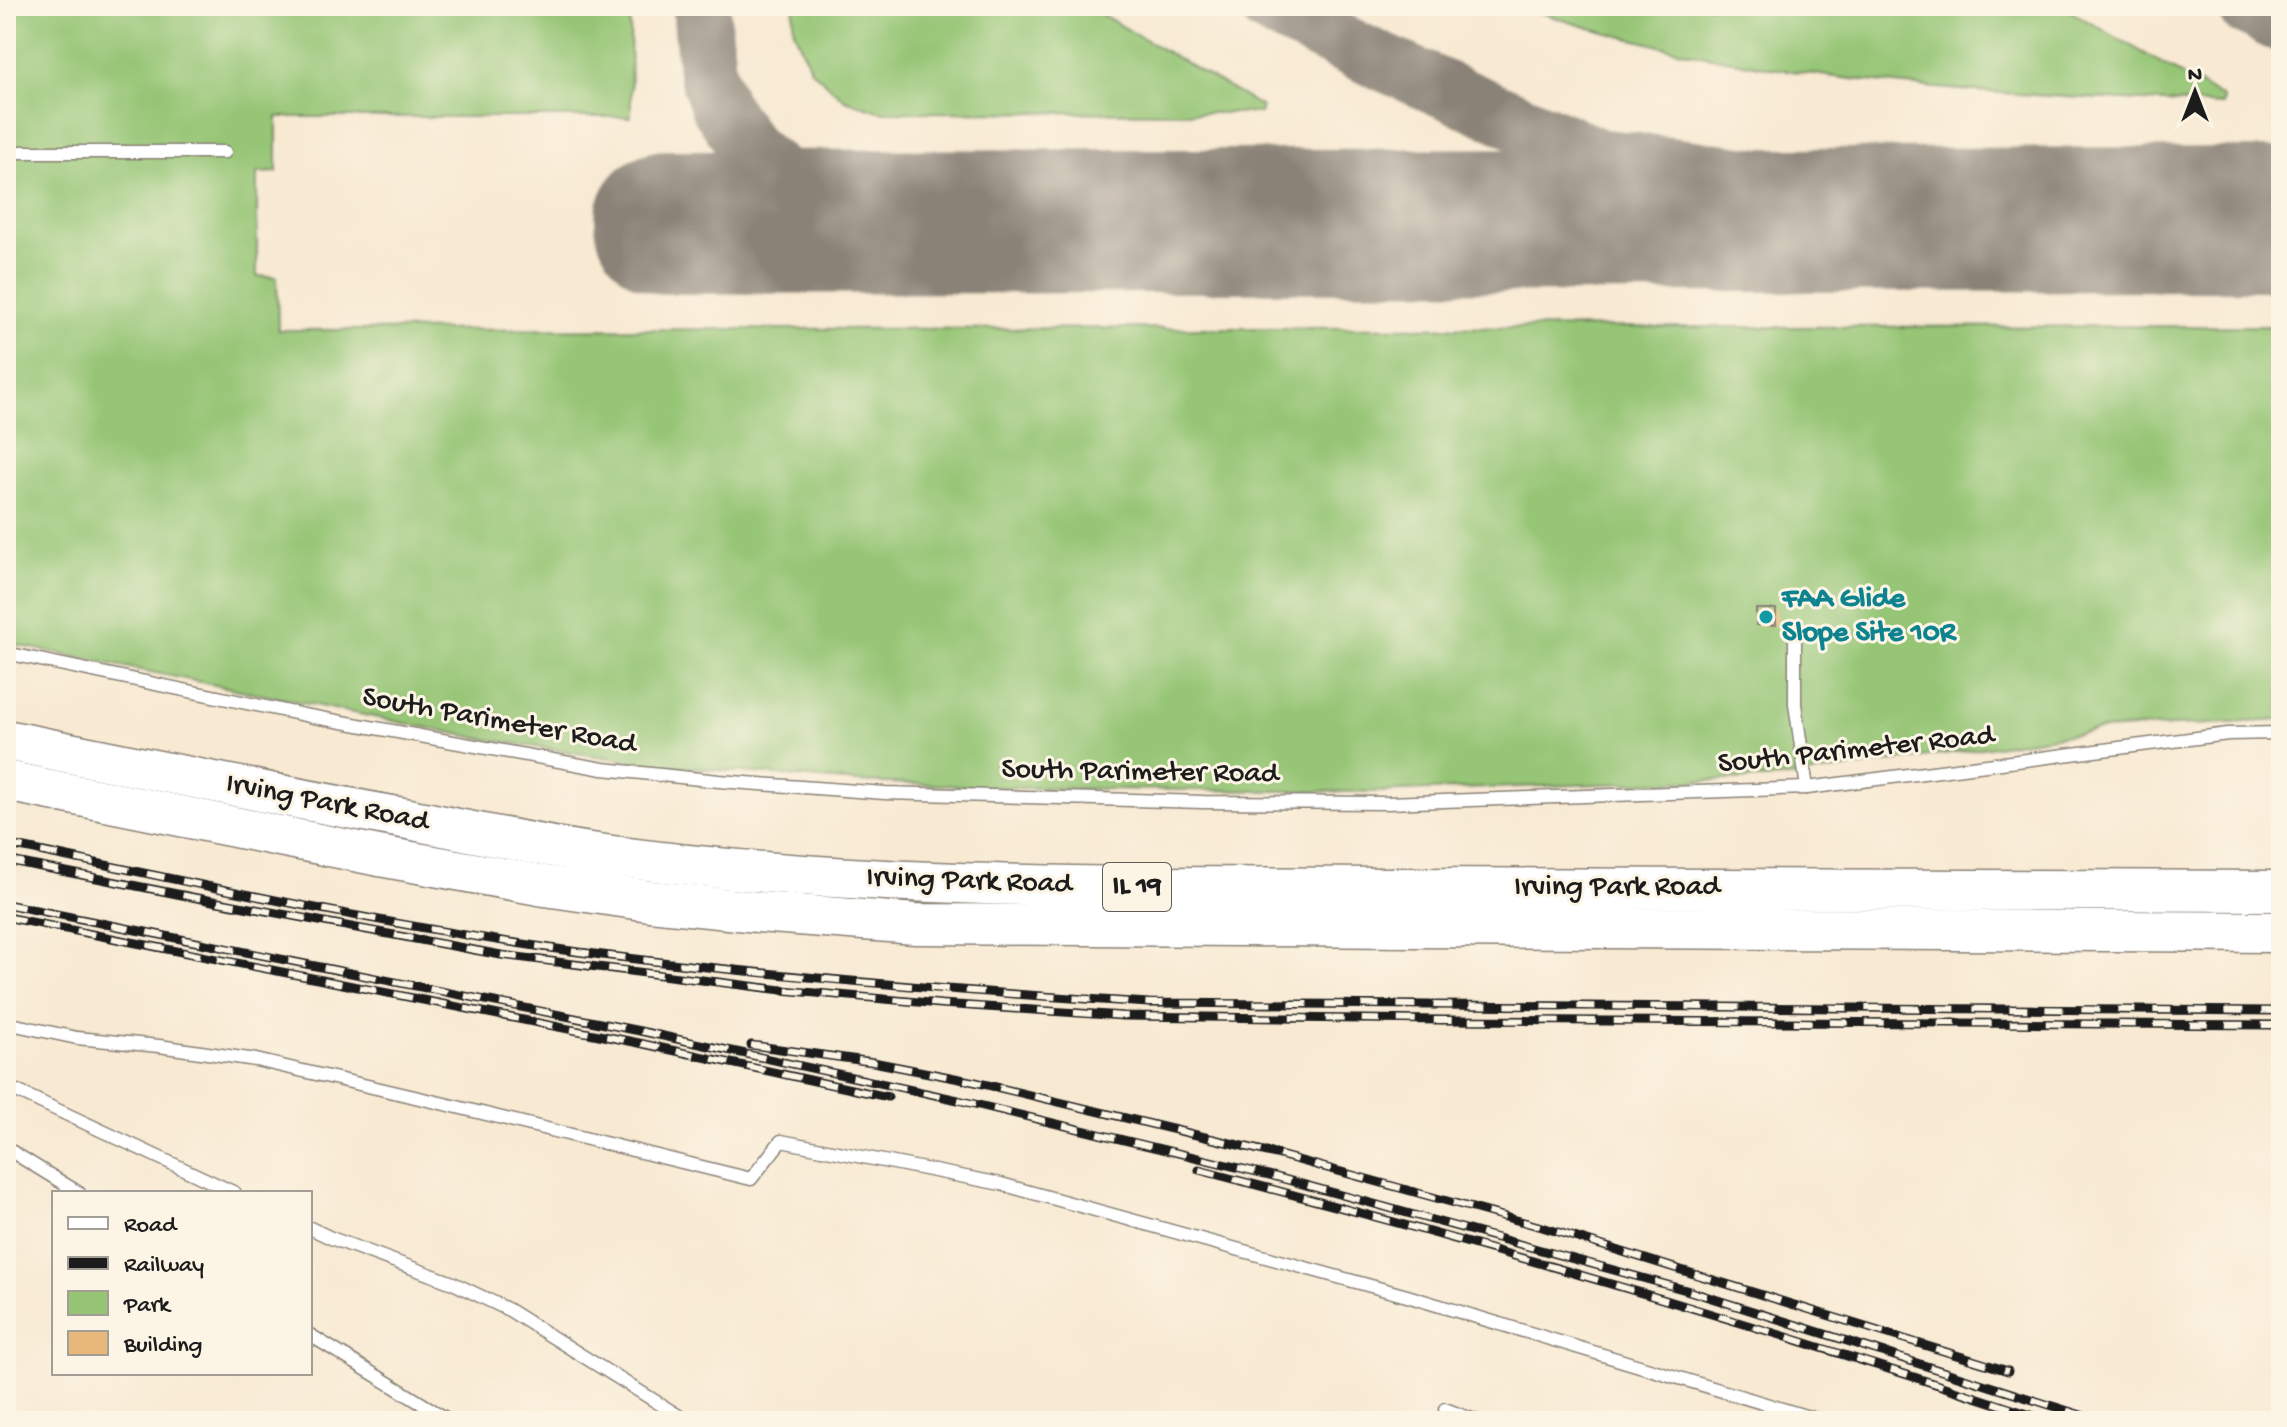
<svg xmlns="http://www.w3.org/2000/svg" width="2287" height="1427" font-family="'Gochi Hand',sans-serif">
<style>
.green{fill:#95c575;stroke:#587048;stroke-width:2}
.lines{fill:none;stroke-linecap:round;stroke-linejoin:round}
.taxiway{stroke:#8a8277;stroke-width:58}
.runway{stroke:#8a8277;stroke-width:144}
.building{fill:#e7b87a}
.lane-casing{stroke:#8a8277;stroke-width:15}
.primary-casing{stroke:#8a8277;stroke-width:43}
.lane{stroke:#fff;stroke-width:12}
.primary{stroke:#fff;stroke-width:40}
.rail-casing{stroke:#1c1c1c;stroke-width:9}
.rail{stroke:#fcf5e5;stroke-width:6;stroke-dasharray:18;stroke-linecap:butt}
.culture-dot{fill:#0f9aa8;stroke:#fcf5e5;stroke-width:3}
.labels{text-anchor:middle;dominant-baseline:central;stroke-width:6;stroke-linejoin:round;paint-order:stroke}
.shield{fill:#fcf5e5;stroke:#5f5d58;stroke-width:2}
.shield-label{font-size:28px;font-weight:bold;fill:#1c1c1c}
.culture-label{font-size:30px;font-weight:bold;fill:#0d838f;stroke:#fcf5e5;text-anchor:start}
.street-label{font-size:30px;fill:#1c1c1c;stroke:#fcf5e5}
</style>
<rect width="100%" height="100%" fill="#fcf5e5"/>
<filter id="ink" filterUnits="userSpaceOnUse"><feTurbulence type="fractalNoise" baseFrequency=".0125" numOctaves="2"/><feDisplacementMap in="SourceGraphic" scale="16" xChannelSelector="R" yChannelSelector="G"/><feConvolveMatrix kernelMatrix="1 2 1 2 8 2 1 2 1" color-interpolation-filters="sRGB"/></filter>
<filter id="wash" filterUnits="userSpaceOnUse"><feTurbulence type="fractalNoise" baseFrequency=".006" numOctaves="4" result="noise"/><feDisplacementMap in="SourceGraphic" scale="32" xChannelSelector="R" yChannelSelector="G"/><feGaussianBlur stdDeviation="1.8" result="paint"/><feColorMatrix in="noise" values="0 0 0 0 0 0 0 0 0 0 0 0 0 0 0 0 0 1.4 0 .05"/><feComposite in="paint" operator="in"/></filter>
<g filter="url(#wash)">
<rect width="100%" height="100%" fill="#f8e9d2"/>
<g class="green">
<path d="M6,6H630L631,117H277V172L257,173V276L277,277L278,330L2281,326V720L2100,730L1784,778L1370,792L1021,788L857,782L642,763L478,738L6,643Z"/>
<path d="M794,6H1087L1262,107L1260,113L882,112L845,100L811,70L793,28Z"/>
<path d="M1522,6H2061L2223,98L2222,105C2028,95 1832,89 1644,42C1602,32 1562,21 1522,6Z"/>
</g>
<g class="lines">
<g class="taxiway">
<path d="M701,6L707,72L719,106L749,150L795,186L827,203L880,222"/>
<path d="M1268,6L1360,52L1598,157L1967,203L2232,219"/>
<path d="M2245,6L2281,24"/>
</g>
<path class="runway" d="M667,222L2281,219"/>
</g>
<g id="blocks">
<rect class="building" x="1756" y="609" width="20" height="16"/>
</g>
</g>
<g filter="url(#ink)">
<use href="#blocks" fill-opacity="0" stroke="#8a8277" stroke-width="2"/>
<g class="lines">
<g class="lane-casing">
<g id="lane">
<path d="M6,152H225"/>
<path d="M1795,630V704L1807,788"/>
<path d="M6,653L309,716L603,769L719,781L885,793L1203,802L1387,803L1807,788L2228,734L2281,733"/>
<path d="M6,1023L77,1038L159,1046L256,1060L449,1105L751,1179L781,1141L1001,1184L1407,1296L1822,1421"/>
<path d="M6,1086L235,1193"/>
<path d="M6,1148L79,1193"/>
<path d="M310,1228L331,1238L453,1283L509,1310L687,1421"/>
<path d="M310,1335L450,1421"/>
<path d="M1445,1409L1477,1421"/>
</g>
</g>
<g class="primary-casing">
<g id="primary">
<path d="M6,740C138,767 270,794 403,818C470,831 537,846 605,855C783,879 962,885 1141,887L2281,891"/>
<path d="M6,781L379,856L545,886L650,901L758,912L916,924L2281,932"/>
</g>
</g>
<use href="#lane" class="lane"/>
<use href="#primary" class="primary"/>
<g class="rail-casing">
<g id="rail">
<path d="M6,844C193,883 381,925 571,951C763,976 955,991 1149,1003L2281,1011"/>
<path d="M6,860L202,899L501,955L782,990L941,1004L1124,1016L1442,1020L2281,1025"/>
<path d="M6,904L640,1031L958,1100L1273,1176L1686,1290L2100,1421"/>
<path d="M6,917L639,1043L888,1097"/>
<path d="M751,1045L873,1062L975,1082L1276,1154L1542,1227L2008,1371"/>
<path d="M1199,1170C1485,1244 1769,1328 2049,1421"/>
</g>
</g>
<use href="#rail" class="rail"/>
</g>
</g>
<circle class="culture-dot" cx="1766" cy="617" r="8"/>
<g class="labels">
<rect class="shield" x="1103" y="863" width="68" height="48" rx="6"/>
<g class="shield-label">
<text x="1137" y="887">IL 19</text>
</g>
<g class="culture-label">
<text x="1782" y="600">FAA Glide<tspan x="1782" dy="34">Slope Site 10R</tspan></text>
</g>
<g class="street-label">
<text transform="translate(499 722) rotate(10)">South Parimeter Road</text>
<text transform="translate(1856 751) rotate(-6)">South Parimeter Road</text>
<text transform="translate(1140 773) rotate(1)">South Parimeter Road</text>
<text transform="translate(327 804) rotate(11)">Irving Park Road</text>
<text transform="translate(969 882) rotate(2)">Irving Park Road</text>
<text x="1617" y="888">Irving Park Road</text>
</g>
</g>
<rect width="2287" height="1427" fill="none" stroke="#fcf5e5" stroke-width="32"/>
<rect x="52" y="1191" width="260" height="184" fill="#fcf5e5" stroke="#a29e95" stroke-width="2"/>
<rect x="68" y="1217" width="40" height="12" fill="#ffffff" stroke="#a29e95" stroke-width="2"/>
<text x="124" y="1231" font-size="24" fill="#1c1c1c">Road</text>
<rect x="68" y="1257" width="40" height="12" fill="#1c1c1c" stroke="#a29e95" stroke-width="2"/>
<text x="124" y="1271" font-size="24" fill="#1c1c1c">Railway</text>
<rect x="68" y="1291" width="40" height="24" fill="#95c575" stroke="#a29e95" stroke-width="2"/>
<text x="124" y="1311" font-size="24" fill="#1c1c1c">Park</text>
<rect x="68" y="1331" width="40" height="24" fill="#e7b87a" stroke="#a29e95" stroke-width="2"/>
<text x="124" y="1351" font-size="24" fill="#1c1c1c">Building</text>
<g transform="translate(2195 92)" stroke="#fcf5e5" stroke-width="6" paint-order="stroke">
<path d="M0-6L14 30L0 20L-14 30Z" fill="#1c1c1c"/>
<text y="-12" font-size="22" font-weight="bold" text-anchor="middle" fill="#1c1c1c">N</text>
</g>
</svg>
